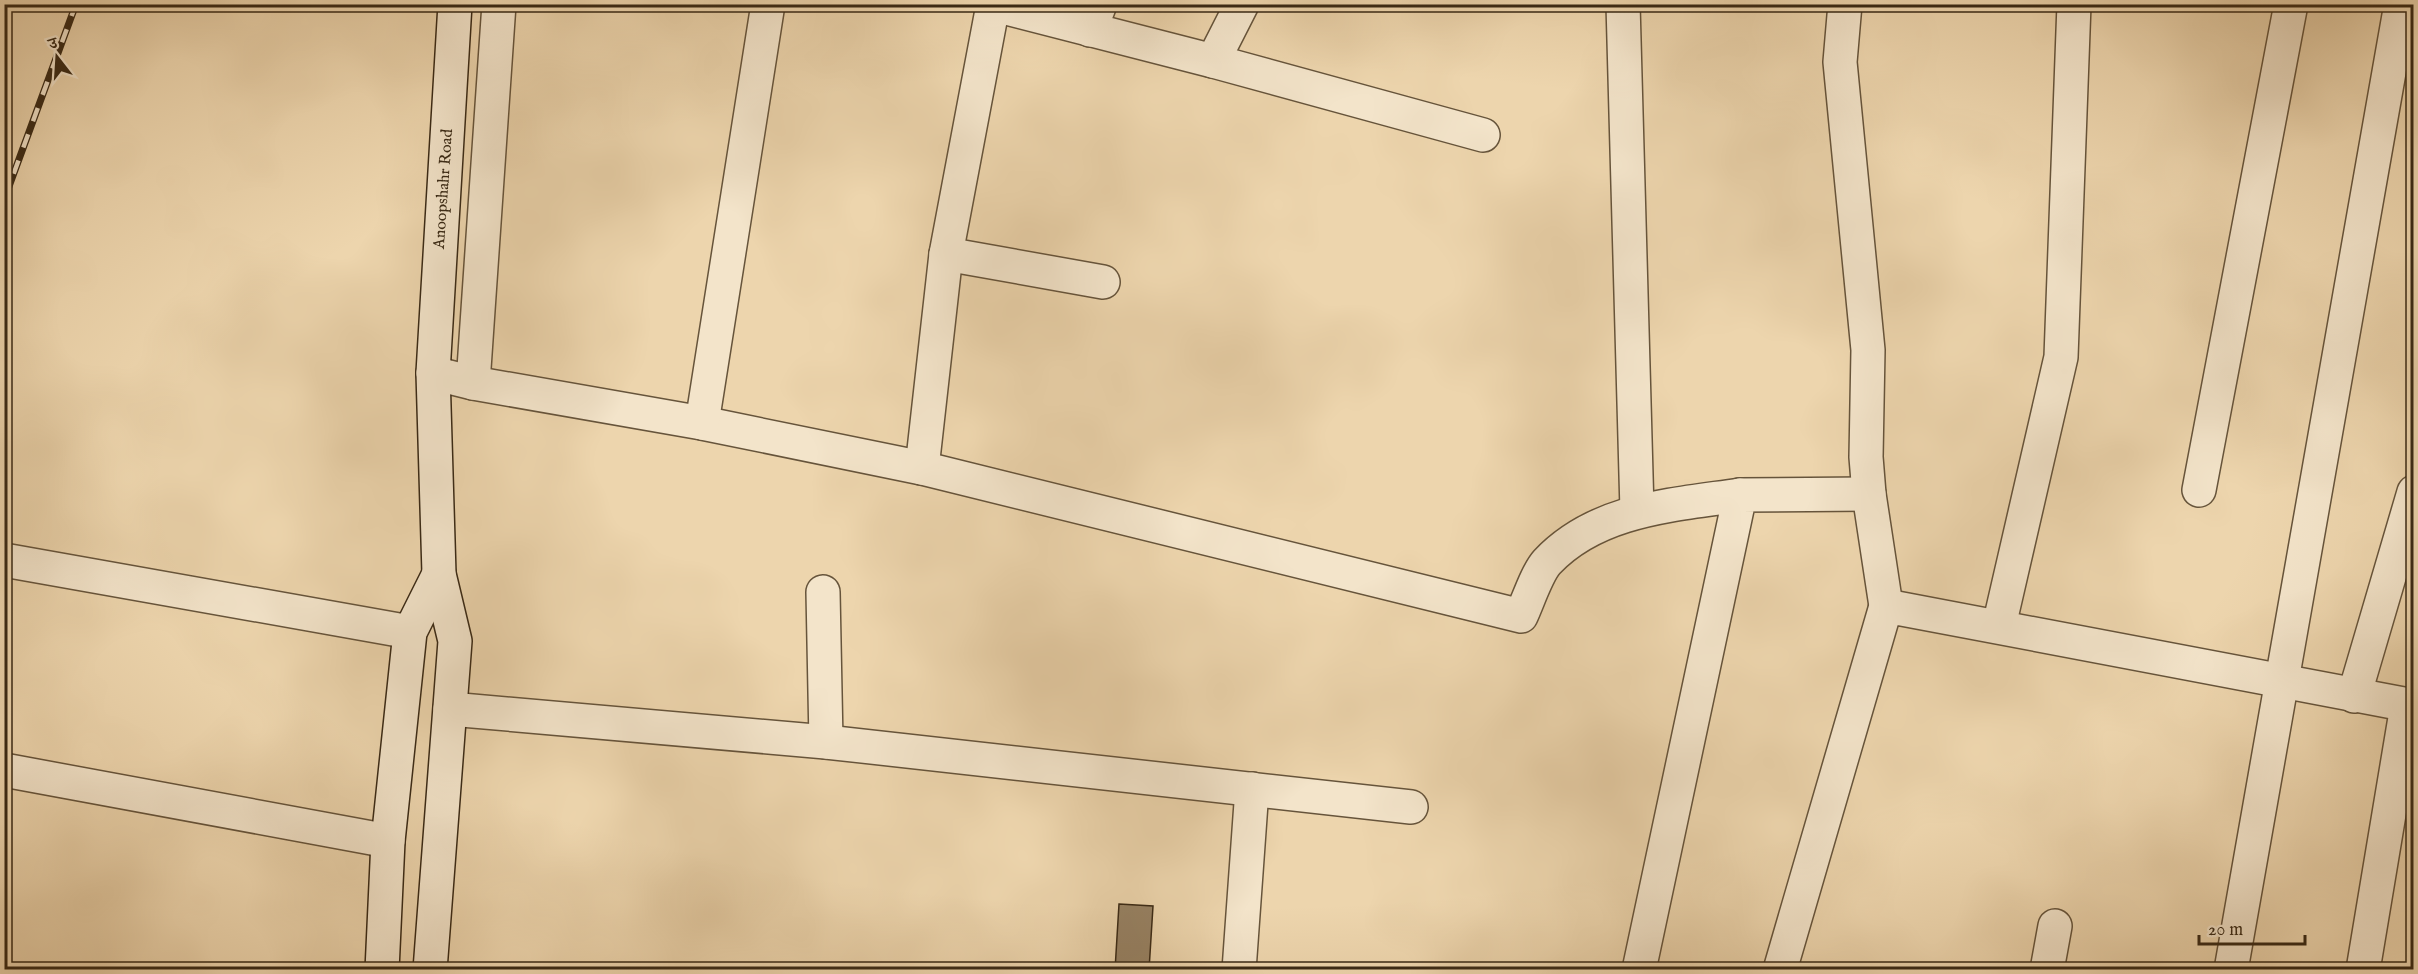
<svg xmlns="http://www.w3.org/2000/svg" width="2418" height="974" font-family="'IM FELL English','Noto Serif Devanagari',serif">
<style>
.building{fill:#978264;stroke:#392915;stroke-width:1.5}
.lines{fill:none;stroke-linecap:round;stroke-linejoin:round}
.minor-casing{stroke:#66543b;stroke-width:36}
.secondary-casing{stroke:#392915;stroke-width:36}
.minor{stroke:#f3e4ca;stroke-width:33}
.secondary{stroke:#f3e4ca;stroke-width:33}
.rail-casing{stroke:#392915;stroke-width:7}
.rail{stroke:#f3e4ca;stroke-width:4.5;stroke-dasharray:14;stroke-linecap:butt}
.labels{text-anchor:middle;dominant-baseline:central;stroke-width:4.5;stroke-linejoin:round;paint-order:stroke}
.street-label{font-size:16px;fill:#392915;stroke:#f3e4ca}
</style>
<rect width="100%" height="100%" fill="#edd5ad"/>
<filter id="stains"><feTurbulence type="fractalNoise" baseFrequency=".00333" numOctaves="4"/><feColorMatrix values="0 0 0 0 .2 0 0 0 0 .09 0 0 0 0 .02 0 0 0 .5 -.17"/></filter>
<radialGradient id="worn" r=".72"><stop offset=".6" stop-color="#630" stop-opacity="0"/><stop offset="1" stop-color="#630" stop-opacity=".3"/></radialGradient>
<path class="building" d="M1119,904L1153,906L1149,970H1115Z"/>
<g class="lines">
<g class="minor-casing">
<g id="minor">
<path d="M991,4L1213,61L1242,4"/>
<path d="M1623,4L1637,511"/>
<path d="M1845,4L1840,62L1868,350L1866,457L1869,494L1886,606"/>
<path d="M1090,30L1100,4"/>
<path d="M1213,61L1483,135"/>
<path d="M946,254L1103,282"/>
<path d="M433,373L473,383L702,423L922,468L1521,616C1528,601 1537,573 1547,562C1597,509 1673,505 1740,495"/>
<path d="M473,383L499,4"/>
<path d="M702,423L768,4"/>
<path d="M922,468L946,254L993,5"/>
<path d="M2199,490L2291,4"/>
<path d="M4,560L410,632"/>
<path d="M823,592L826,742"/>
<path d="M1999,626L2061,357L2074,4"/>
<path d="M2354,696L2414,492"/>
<path d="M450,709L826,742L1411,807"/>
<path d="M4,770L388,841"/>
<path d="M1239,970L1252,789"/>
<path d="M1639,970L1740,495L1869,494"/>
<path d="M1780,970L1886,606L2414,706"/>
<path d="M2047,970L2055,926"/>
<path d="M2231,970L2401,4"/>
<path d="M2363,970L2407,706"/>
</g>
</g>
<g class="secondary-casing">
<g id="secondary">
<path d="M382,970L388,841L410,632L439,574"/>
<path d="M430,970L455,641L439,574L433,373L455,4"/>
</g>
</g>
<use href="#minor" class="minor"/>
<use href="#secondary" class="secondary"/>
<g class="rail-casing">
<path id="rail" d="M4,200L76,4"/>
</g>
<use href="#rail" class="rail"/>
</g>
<g class="labels">
<g class="street-label">
<text transform="translate(444 189) rotate(-86)">Anoopshahr Road</text>
</g>
</g>
<rect width="2418" height="974" fill="none" stroke="#edd5ad" stroke-width="24"/>
<rect x="6" y="6" width="2406" height="962" fill="none" stroke="#392915" stroke-width="3"/>
<rect x="12" y="12" width="2394" height="950" fill="none" stroke="#392915" stroke-width="1.5"/>
<g transform="translate(57 57) rotate(343)" stroke="#f3e4ca" stroke-width="4.5" paint-order="stroke">
<path d="M0-4.5L10 22L0 15L-10 22Z" fill="#392915"/>
<text y="-9" font-size="16" font-weight="bold" text-anchor="middle" fill="#392915">उ</text>
</g>
<path d="M2199 935v9h106v-9" fill="none" stroke="#392915" stroke-width="3"/>
<text x="2208" y="935" font-size="18" fill="#392915" stroke="#f3e4ca" stroke-width="4.5" paint-order="stroke">20 m</text>
<rect width="100%" height="100%" filter="url(#stains)"/>
<rect width="100%" height="100%" fill="url(#worn)"/>
</svg>
